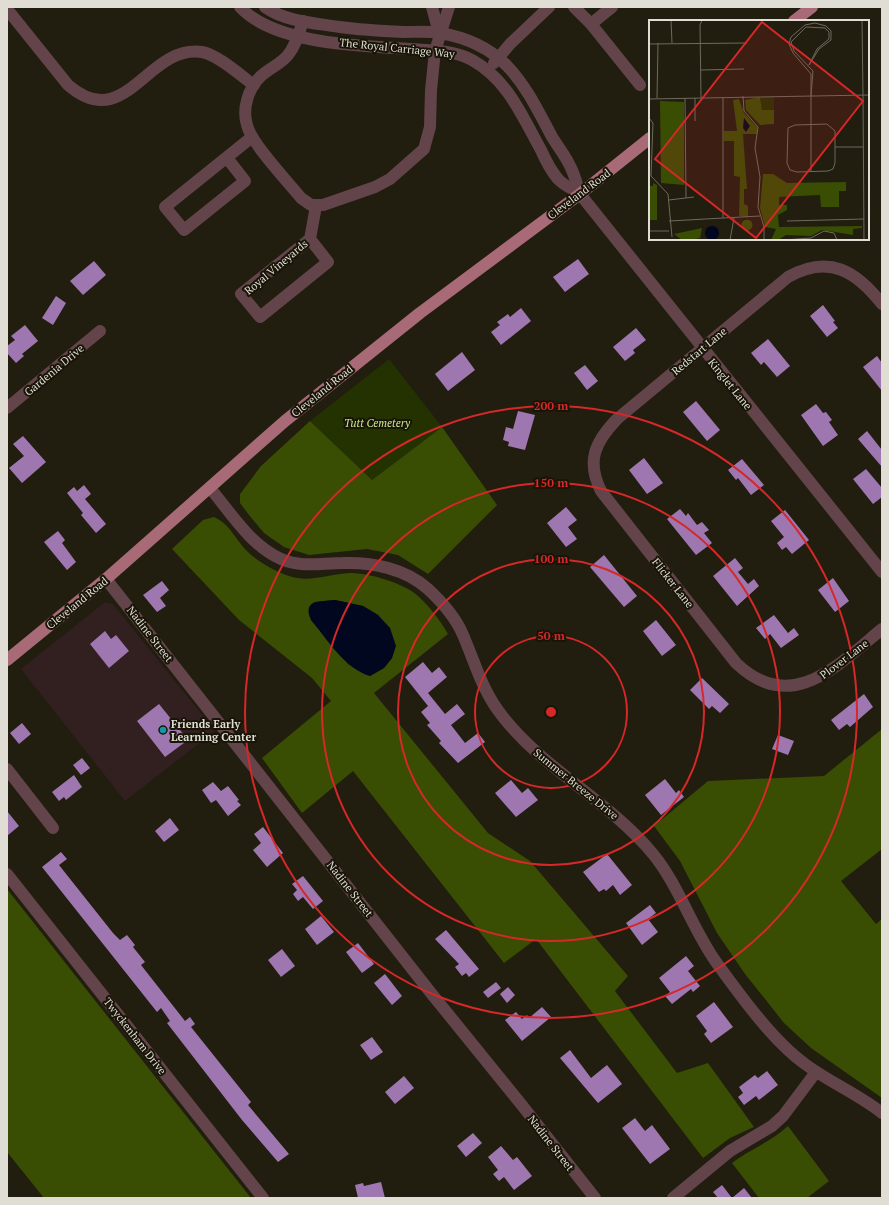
<svg xmlns="http://www.w3.org/2000/svg" width="889" height="1205" font-family="'PT Serif',serif">
<style>
.commercial{fill:#321f1f}
.green{fill:#233200}
.forest{fill:#394d03;fill-rule:evenodd}
.water{fill:#00071e}
.building{fill:#9f77b0}
.lines{fill:none;stroke-linecap:round;stroke-linejoin:round}
.minor{stroke:#63444a;stroke-width:12}
.major{stroke:#a86a76;stroke-width:12}
.ring{fill:none;stroke:#d62828;stroke-width:2}
.culture-dot{fill:#0f9aa8;stroke:#181407;stroke-width:1.5}
.labels{text-anchor:middle;dominant-baseline:central;stroke-width:4;stroke-linejoin:round;paint-order:stroke}
.street-label{font-size:11px;fill:#dfddd4;stroke:#181407}
.park-label{font-size:11px;font-style:italic;fill:#caec8e;stroke:#181407}
.poi-label{font-size:11px;font-weight:bold;fill:#dfddd4;stroke:#181407;text-anchor:start}
.inset-road{fill:none;stroke:#6d6a5e;stroke-width:1}
.view{fill:#d62828;fill-opacity:0.15;stroke:#d62828;stroke-width:2}
.inset-edge{fill:none;stroke:#dfddd4;stroke-width:2}
.centre{fill:#d62828;stroke:#181407;stroke-width:2}
.ring-label{font-size:12px;text-anchor:middle;font-weight:bold;fill:#d62828;stroke:#181407;stroke-width:4;stroke-linejoin:round;paint-order:stroke}
</style>
<rect width="100%" height="100%" fill="#211d0f"/>
<path class="commercial" d="M105,602L113,604L215,731L125,801L21,669Z"/>
<path class="green" d="M389,359L442,427L372,480L310,421Z"/>
<g class="forest">
<path d="M310,421L372,480L442,427L497,505L428,574L398,555L367,549L309,555L284,547L264,533L249,515L240,503V494L261,466Z"/>
<path d="M214,517C230,524 235,539 247,551C258,562 275,571 289,576C310,583 329,574 350,573C369,573 404,583 418,596C430,607 440,620 448,634L374,693L488,833L530,861L628,976L615,991L677,1073L708,1063L754,1127L730,1138L703,1158L536,939L504,963L353,771L302,813L262,758L331,701L312,678L239,620L172,549L203,520ZM335,600L363,606L378,615L392,658L384,668L370,676L348,664L311,620L310,606L314,602Z"/>
<path d="M882,729V849L841,881L876,924L882,919V1098L811,1048L784,1023L745,974L717,933L680,861L654,826L708,781L824,776Z"/>
<path d="M7,889L251,1198H44L7,1152Z"/>
<path d="M788,1126L829,1181L807,1198H759L732,1163C750,1149 771,1142 788,1126Z"/>
</g>
<path class="water" d="M335,600L363,606L378,615L390,628L396,646L392,658L384,668L370,676C345,669 327,639 311,620C302,599 320,602 335,600Z"/>
<g class="building">
<path d="M578,259L589,274L565,292L553,277Z"/>
<path d="M94,261L106,275L83,295L70,281Z"/>
<path d="M56,296L66,303L53,325L42,318Z"/>
<path d="M823,305L835,321L833,322L838,328L827,337L810,316Z"/>
<path d="M521,308L531,321L501,345L491,332L500,325L497,322L508,314L510,317Z"/>
<path d="M25,325L38,341L22,354L24,356L16,363L7,353V346L15,340L11,336Z"/>
<path d="M636,328L646,340L633,350L635,353L625,361L613,347Z"/>
<path d="M768,339L790,366L777,377L764,362L761,365L751,353Z"/>
<path d="M462,352L475,370L448,391L435,374Z"/>
<path d="M877,356L882,363V391L863,367Z"/>
<path d="M585,365L598,381L587,390L574,373Z"/>
<path d="M696,401L720,430L707,441L683,412Z"/>
<path d="M816,404L823,413L826,412L832,420L829,422L838,435L823,446L801,415Z"/>
<path d="M518,411L535,415L525,450L508,446L509,442L503,440L506,427L513,429Z"/>
<path d="M867,431L882,450V467L858,439Z"/>
<path d="M23,436L46,462L22,483L9,468L24,456L13,444Z"/>
<path d="M644,458L663,483L647,494L629,470Z"/>
<path d="M742,459L764,485L751,495L738,478L736,480L728,470Z"/>
<path d="M866,469L882,488V497L873,504L853,479Z"/>
<path d="M84,485L91,494L85,499L106,524L96,533L81,515L83,513L67,493L74,487L77,491Z"/>
<path d="M566,507L577,520L568,527L577,539L566,547L547,523Z"/>
<path d="M680,509L686,516L688,513L697,525L702,522L709,530L704,533L712,543L696,555L667,519Z"/>
<path d="M785,510L809,540L792,554L786,547L782,550L777,543L784,537L771,521Z"/>
<path d="M58,531L65,540L62,543L76,562L67,570L44,542Z"/>
<path d="M604,555L637,596L624,607L590,567Z"/>
<path d="M735,558L743,568L738,572L748,584L754,579L759,586L737,606L713,576Z"/>
<path d="M833,578L849,601L835,612L818,590Z"/>
<path d="M162,581L169,590L160,598L166,606L157,612L143,595Z"/>
<path d="M774,615L788,633L794,628L799,635L781,648L770,634L765,639L756,628Z"/>
<path d="M656,620L676,645L662,656L643,631Z"/>
<path d="M105,631L111,639L116,635L129,651L109,668L90,644Z"/>
<path d="M423,662L432,673L439,667L447,677L428,693L445,714L457,704L465,714L451,725L465,743L478,733L485,742L458,763L439,743L441,741L427,725L430,723L421,712L428,706L405,677Z"/>
<path d="M702,678L729,704L720,713L712,706L709,709L690,690Z"/>
<path d="M864,694L873,707L850,727L847,724L839,730L831,720Z"/>
<path d="M159,704L188,740L165,757L137,721Z"/>
<path d="M22,723L31,734L19,744L10,733Z"/>
<path d="M778,735L794,741L788,755L772,749Z"/>
<path d="M82,758L90,768L81,775L73,765Z"/>
<path d="M74,775L82,787L66,800L64,797L59,801L52,792Z"/>
<path d="M665,779L676,793L679,790L684,797L661,815L645,795Z"/>
<path d="M511,780L522,793L528,788L538,800L516,817L495,793Z"/>
<path d="M213,782L221,791L228,786L239,800L237,801L241,805L228,816L216,800L211,803L202,790Z"/>
<path d="M7,811L19,826L7,836Z"/>
<path d="M170,818L179,830L164,842L155,831Z"/>
<path d="M263,827L283,853L267,867L253,850L261,843L254,834Z"/>
<path d="M61,852L67,859L59,865L113,933L120,940L127,935L135,945L133,947L145,962L141,965L185,1021L190,1017L195,1024L191,1027L251,1102L248,1105L289,1154L278,1162L242,1120L167,1023L170,1021L161,1008L157,1012L42,867Z"/>
<path d="M607,854L632,885L620,895L613,885L606,891L604,889L599,892L583,872Z"/>
<path d="M303,876L323,901L313,909L303,897L298,901L293,894L297,890L292,884Z"/>
<path d="M650,905L656,913L648,919L658,932L642,945L626,923Z"/>
<path d="M321,916L334,932L317,945L305,929Z"/>
<path d="M446,930L479,969L469,977L466,973L462,976L455,967L459,964L435,939Z"/>
<path d="M358,943L374,964L362,973L346,952Z"/>
<path d="M282,949L295,966L281,977L268,960Z"/>
<path d="M686,956L694,966L688,971L700,986L693,992L691,989L672,1004L665,996L670,992L659,978Z"/>
<path d="M385,974L402,996L392,1005L374,983Z"/>
<path d="M496,982L501,988L488,998L483,992Z"/>
<path d="M508,987L515,995L507,1003L500,994Z"/>
<path d="M714,1002L733,1027L711,1043L704,1034L707,1031L696,1016Z"/>
<path d="M542,1007L551,1017L522,1041L505,1020L516,1012L522,1019L527,1015L529,1018Z"/>
<path d="M372,1037L383,1052L371,1060L360,1045Z"/>
<path d="M570,1050L591,1078L607,1065L622,1084L598,1103L560,1058Z"/>
<path d="M767,1071L778,1085L759,1100L756,1096L744,1105L738,1097L743,1093L739,1087L755,1075L758,1078Z"/>
<path d="M404,1076L414,1088L395,1104L385,1092Z"/>
<path d="M635,1118L645,1131L652,1125L670,1149L650,1164L622,1128Z"/>
<path d="M473,1133L482,1143L466,1157L457,1146Z"/>
<path d="M501,1146L513,1160L517,1157L532,1176L514,1190L504,1177L499,1181L493,1174L498,1170L488,1157Z"/>
<path d="M381,1182L385,1198H358L355,1185L363,1183L364,1186Z"/>
<path d="M722,1185L732,1198H718L713,1192Z"/>
<path d="M744,1188L752,1198H732Z"/>
</g>
<g class="lines">
<g class="minor">
<path d="M240,7C275,45 364,46 413,49C434,51 453,50 472,60C508,80 522,116 541,150C545,159 551,171 558,179C563,185 573,189 580,194L882,572"/>
<path d="M265,7C286,22 316,23 340,27C362,30 382,31 404,32C416,32 429,31 440,33C505,44 523,82 551,135C557,146 566,156 571,168C575,176 577,185 580,194"/>
<path d="M432,7L439,33"/>
<path d="M574,7L591,24L640,85"/>
<path d="M7,9L68,85C126,135 147,44 202,52C218,55 240,75 254,85"/>
<path d="M303,21C299,33 296,45 288,55C281,64 268,69 260,77C248,89 242,109 247,125C251,143 288,182 301,198L311,205H323L375,187L390,179L424,149L430,127L431,90L435,51L449,7"/>
<path d="M591,24L612,7"/>
<path d="M494,63L510,44L549,7"/>
<path d="M227,158L245,181L184,230L165,207L252,137"/>
<path d="M310,239L241,294L260,317L328,262L310,239L316,206"/>
<path d="M882,304C856,271 829,254 788,277L617,419C595,442 586,461 601,491L736,663C791,716 838,665 882,629"/>
<path d="M7,408L100,331"/>
<path d="M210,488C231,513 250,545 281,559C302,568 321,563 343,563C373,562 406,569 428,589C442,602 456,618 463,635C476,665 482,691 503,717C546,771 609,801 653,854C679,886 692,928 716,962C740,995 772,1040 805,1064C829,1082 858,1094 882,1113"/>
<path d="M106,579L431,993L521,1104L595,1198"/>
<path d="M7,769L53,828"/>
<path d="M7,874L263,1198"/>
<path d="M673,1198L730,1151L772,1126L783,1116L816,1072"/>
</g>
<g class="major">
<path d="M794,21L812,7"/>
<path d="M7,660L106,579L285,421L420,313L580,194L650,138"/>
</g>
</g>
<g class="ring">
<circle cx="551" cy="712" r="76"/>
<circle cx="551" cy="712" r="153"/>
<circle cx="551" cy="712" r="229"/>
<circle cx="551" cy="712" r="306"/>
</g>
<circle class="culture-dot" cx="163" cy="730" r="4"/>
<g class="labels">
<g class="street-label">
<text transform="translate(397 48) rotate(6)">The Royal Carriage Way</text>
<text transform="translate(579 194) rotate(-37)">Cleveland Road</text>
<text transform="translate(276 267) rotate(-40)">Royal Vineyards</text>
<text transform="translate(699 351) rotate(-40)">Redstart Lane</text>
<text transform="translate(54 370) rotate(-40)">Gardenia Drive</text>
<text transform="translate(730 384) rotate(51)">Kinglet Lane</text>
<text transform="translate(322 391) rotate(-39)">Cleveland Road</text>
<text transform="translate(673 583) rotate(52)">Flicker Lane</text>
<text transform="translate(77 603) rotate(-39)">Cleveland Road</text>
<text transform="translate(150 634) rotate(52)">Nadine Street</text>
<text transform="translate(844 659) rotate(-37)">Plover Lane</text>
<text transform="translate(576 784) rotate(39)">Summer Breeze Drive</text>
<text transform="translate(350 889) rotate(52)">Nadine Street</text>
<text transform="translate(135 1036) rotate(52)">Twyckenham Drive</text>
<text transform="translate(551 1143) rotate(52)">Nadine Street</text>
</g>
<g class="park-label">
<text x="377" y="423">Tutt Cemetery</text>
</g>
<g class="poi-label">
<text x="171" y="724">Friends Early<tspan x="171" dy="13">Learning Center</tspan></text>
</g>
</g>
<g transform="translate(649 20)">
<rect width="220" height="220" fill="#211d0f"/>
<path d="M111,77H125V90H113Z" fill="#233200"/>
<path d="M111,77L113,90H125V104L111,105L97,90L96,80ZM90,79L95,93L108,107V114H94L98,169H95V184L99,186V197L90,196L91,157L85,156V121H75V111H88L84,80ZM11,81L35,82V165L12,163ZM114,154H124L138,163L197,162V171H190V187H172L171,175L130,177V185H138V190L129,195L130,207L213,206V208L204,209V215L173,210L162,216L137,215L129,220H122L127,209L116,207L111,188ZM4,163L8,165V200H0V166H4ZM92.5 205a5.5 5.5 0 1 1 11 0a5.5 5.5 0 1 1-11 0ZM53,208L51,218L43,220H33L25,214Z" fill="#394d03"/>
<path d="M95,98L101,106L97,112L94,108ZM56 213a7 7 0 1 1 14 0a7 7 0 1 1-14 0Z" fill="#00071e"/>
<path class="inset-road" d="M22,0L23,23M213,0L214,75M0,24L98,23M160,45L170,29L182,20V11L177,6L166,3L156,5L142,17L140,24L144,33L162,54V152M160,45L168,29L180,19V12L176,8L157,7L142,22L145,31L164,51L162,76M52,50L95,49M214,75L215,220M94,76L95,91L109,107L106,128L111,157L109,187L115,207V220M74,77V198M8,78L9,23M36,78L37,178M46,78V101M52,78L51,5L53,0M0,79L220,75M0,98L4,103L2,156L19,174L23,217M178,104L186,111V143L184,149L179,151L148,152L141,150L138,143L139,108L146,105ZM186,127H214M20,180L45,177M20,201L111,196M138,201L215,199M0,211H20M81,220L85,198M135,220L162,218L175,211L185,213L188,220"/>
<path class="view" d="M113,2L214,81L107,218L6,139Z"/>
<rect width="220" height="220" class="inset-edge"/>
</g>
<circle cx="551" cy="712" r="6" class="centre"/>
<g class="ring-label">
<text x="551" y="410">200 m</text>
<text x="551" y="487">150 m</text>
<text x="551" y="563">100 m</text>
<text x="551" y="640">50 m</text>
</g>
<rect width="889" height="1205" fill="none" stroke="#dfddd4" stroke-width="16"/>
</svg>
